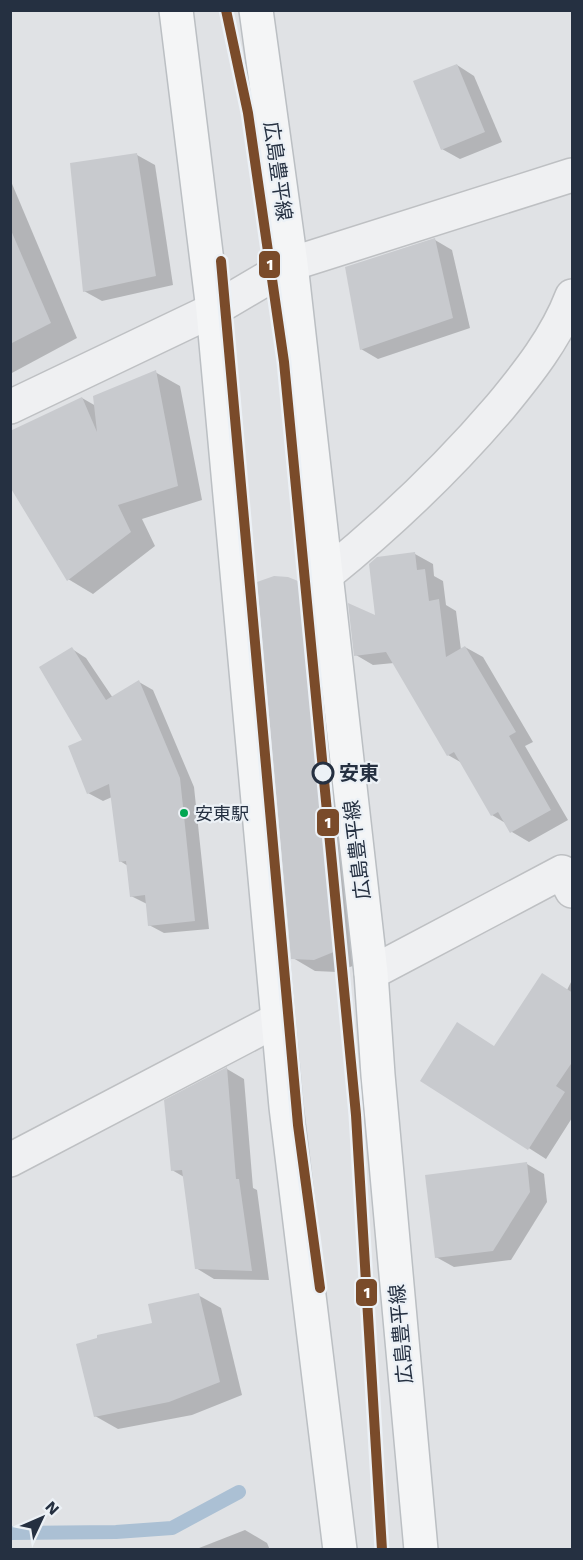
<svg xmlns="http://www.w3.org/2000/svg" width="583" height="1560" font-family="'Work Sans','Noto Sans JP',sans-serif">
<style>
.shadow{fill:#0003}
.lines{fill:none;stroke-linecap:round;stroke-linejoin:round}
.stream{stroke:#abc0d4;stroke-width:14}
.building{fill:#c8cace}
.minor-casing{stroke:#bec0c3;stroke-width:36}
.major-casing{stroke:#bbbfc3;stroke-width:36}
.minor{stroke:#eff0f2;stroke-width:33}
.major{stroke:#f4f5f6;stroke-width:33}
.metro-1-casing{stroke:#ecf1f6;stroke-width:15}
.metro-1{stroke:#7a4b2a;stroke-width:10}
.stop-dot{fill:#ecf1f6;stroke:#253041;stroke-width:3}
.bus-dot{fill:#00a651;stroke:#ecf1f6;stroke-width:2}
.labels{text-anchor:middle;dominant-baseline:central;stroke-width:4.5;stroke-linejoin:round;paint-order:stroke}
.bus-label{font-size:18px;fill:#253041;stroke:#ecf1f6;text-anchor:start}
.street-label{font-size:20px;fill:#253041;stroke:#ecf1f6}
.stop-label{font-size:20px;font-weight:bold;fill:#253041;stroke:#ecf1f6;text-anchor:start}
.line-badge{stroke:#ecf1f6;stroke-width:2}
.badge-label{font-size:16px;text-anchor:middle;font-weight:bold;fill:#fff}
</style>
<rect width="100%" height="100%" fill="#e0e2e5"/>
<g class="shadow">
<path d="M457,65L474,76L502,142L460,159L442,149Z"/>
<path d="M137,155L155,165L173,285L102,301L84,291Z"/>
<path d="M10,179L77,338L10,374Z"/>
<path d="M435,240L452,250L470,328L378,359L361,349Z"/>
<path d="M155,372L180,386L202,500L142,519L155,546L93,594L68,579L82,398L96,406Z"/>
<path d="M415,554L433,564L434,576L443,581L446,605L456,611L461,650L465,647L483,657L533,742L525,746L568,820L529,842L512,832L507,824L492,815L462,763L448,755L394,663L373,665L356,655Z"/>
<path d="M308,586L331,600L363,962L337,972L315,971L293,958Z"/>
<path d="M72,649L86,658L113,698L139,682L153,690L194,787L209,929L164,933L149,925L147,904L131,896L128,866L120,861L112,797L103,801L88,793Z"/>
<path d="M572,980V1118L546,1159L422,1080L495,1047L567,990Z"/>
<path d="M227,1069L244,1079L253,1188L257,1190L269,1280L214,1279L196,1268L184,1177L172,1170Z"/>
<path d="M527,1164L544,1174L547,1202L511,1260L454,1267L436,1257Z"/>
<path d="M198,1295L221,1308L242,1395L192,1415L118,1429L95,1416L154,1324Z"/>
<path d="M245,1530L267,1543L270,1550H194Z"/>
</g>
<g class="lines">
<path class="stream" d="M10,1533L116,1532L172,1528L239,1492"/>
</g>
<g class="building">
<path d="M457,64L485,132L441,150L413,81Z"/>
<path d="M137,153L156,276L83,292L70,163Z"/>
<path d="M10,228L51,323L10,344Z"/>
<path d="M435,238L453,318L360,350L345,267Z"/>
<path d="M156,370L178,486L118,505L131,532L67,581L10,487V431L82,397L97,432L93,396Z"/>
<path d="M415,552L417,570L425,569L429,601L439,599L446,657L465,646L516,732L509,736L551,810L510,833L498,812L491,816L454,752L447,756L386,652L354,656L348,603L375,615L369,564L377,557Z"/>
<path d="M274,576L288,577L308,585L317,661H314L341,949L314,960L291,959L257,582Z"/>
<path d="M72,647L106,700L139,680L180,778L195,921L148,926L145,895L130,897L126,861L119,862L109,784L87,794L68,746L82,740L39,667Z"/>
<path d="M542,973L573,993V1061L556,1086L565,1092L528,1150L420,1081L457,1022L494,1046Z"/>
<path d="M227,1067L236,1179H239L252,1271L195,1269L182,1170L171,1171L164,1100Z"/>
<path d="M527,1162L530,1192L493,1251L435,1258L425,1175Z"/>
<path d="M199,1293L220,1382L169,1402L94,1417L76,1344L97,1338V1335L152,1323L148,1304Z"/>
</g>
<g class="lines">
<g class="minor-casing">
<g id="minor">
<path d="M10,407L213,310L291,264L572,175"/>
<path d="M326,575C389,524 447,469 500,407C528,373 556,338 572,296"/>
<path d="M371,973L562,872L572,891"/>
<path d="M10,1160L277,1020"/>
</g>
</g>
<g class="major-casing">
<g id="major">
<path d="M176,10L213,310L286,1107L340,1550"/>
<path d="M256,10L291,264L371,973L378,1075L421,1550"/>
</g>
</g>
<use href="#minor" class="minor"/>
<use href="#major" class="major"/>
<g class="metro-1-casing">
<g id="metro-1">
<path d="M226,10L248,113L284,362L356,1115L382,1550"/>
<path d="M221,261L298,1125L320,1288"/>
</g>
</g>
<use href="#metro-1" class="metro-1"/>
</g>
<circle class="stop-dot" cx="323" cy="773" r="10"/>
<circle class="bus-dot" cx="184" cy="813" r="5"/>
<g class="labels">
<g class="bus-label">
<text x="195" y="813">安東駅</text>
</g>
<g class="street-label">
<text transform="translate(278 171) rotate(82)">広島豊平線</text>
<text transform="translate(357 850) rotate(-97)">広島豊平線</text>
<text transform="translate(401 1334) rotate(-95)">広島豊平線</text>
</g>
<g class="stop-label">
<text x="339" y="773">安東</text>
</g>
</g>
<g class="line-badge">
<rect x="258" y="250" width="23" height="29" rx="6" fill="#7a4b2a"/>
<rect x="316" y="808" width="24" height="29" rx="6" fill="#7a4b2a"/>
<rect x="355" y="1278" width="23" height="29" rx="6" fill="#7a4b2a"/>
</g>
<g class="badge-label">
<text x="270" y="270">1</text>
<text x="328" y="828">1</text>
<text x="367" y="1298">1</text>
</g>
<rect width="583" height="1560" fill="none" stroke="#253041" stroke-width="24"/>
<g transform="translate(42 1518) rotate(46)" stroke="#ecf1f6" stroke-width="4.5" paint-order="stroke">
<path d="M0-4.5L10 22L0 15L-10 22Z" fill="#253041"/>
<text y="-9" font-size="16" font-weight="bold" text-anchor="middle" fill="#253041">N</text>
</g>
</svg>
